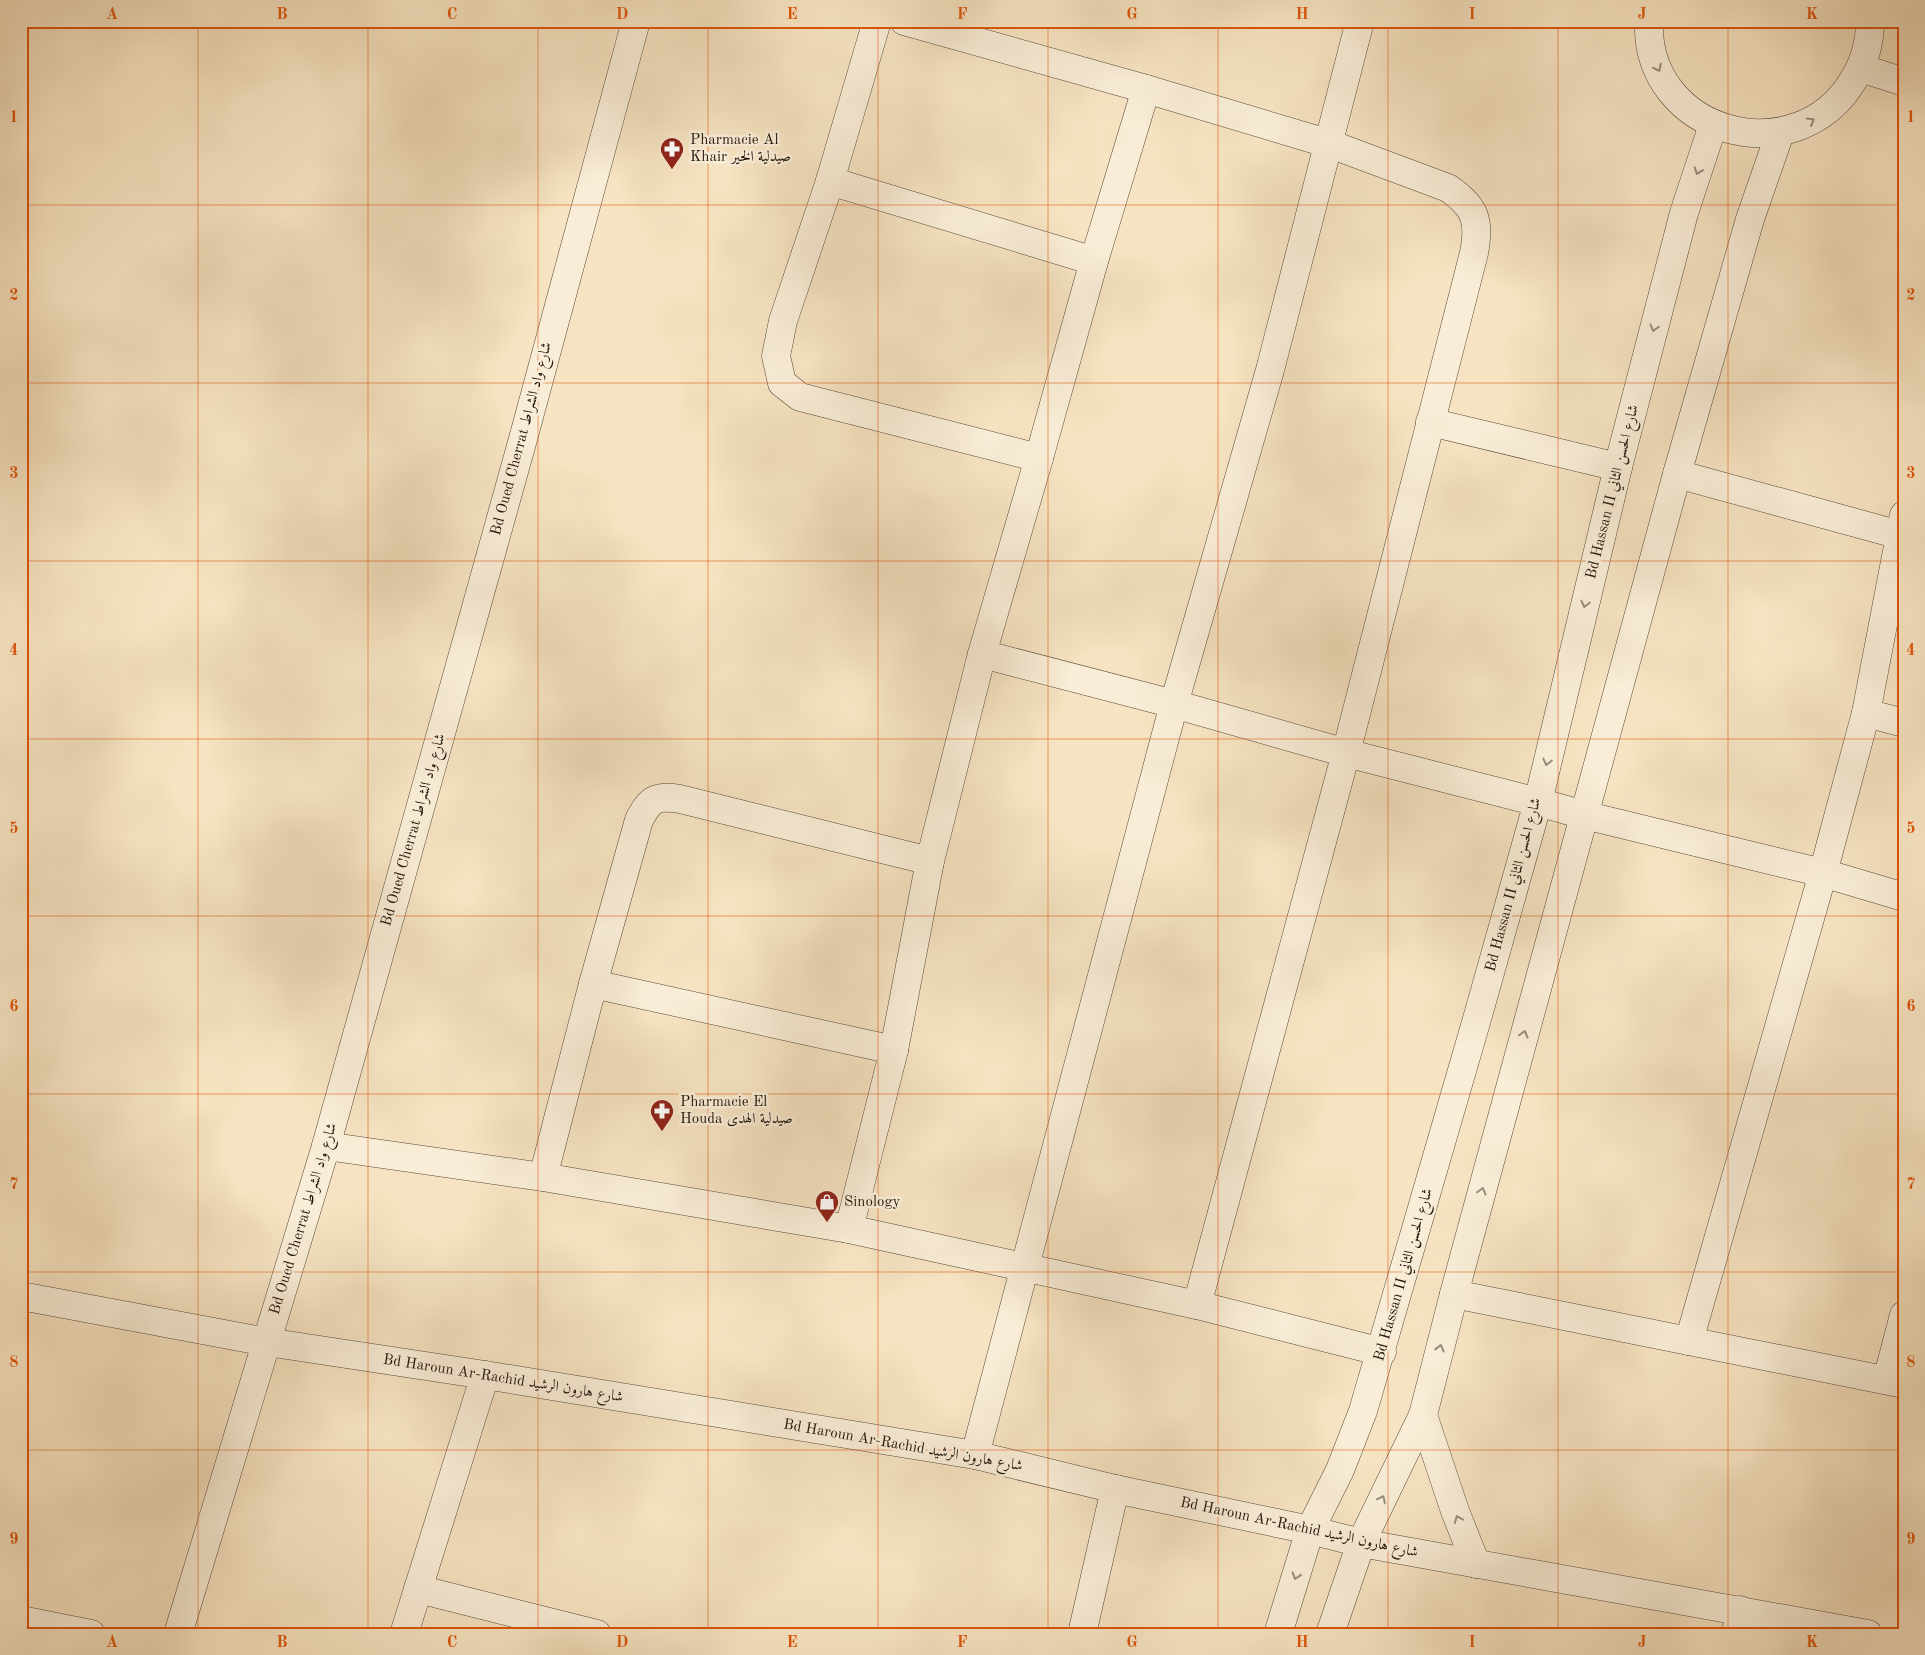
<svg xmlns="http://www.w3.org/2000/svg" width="1925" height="1655" font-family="'Old Standard TT',Amiri,serif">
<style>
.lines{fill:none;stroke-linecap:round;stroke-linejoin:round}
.minor-casing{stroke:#574839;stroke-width:29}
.tertiary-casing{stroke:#574839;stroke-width:29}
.minor{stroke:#f9edd7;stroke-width:28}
.tertiary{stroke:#f9edd7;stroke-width:28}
.oneway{stroke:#988c7c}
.grid{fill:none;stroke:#de560c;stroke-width:1;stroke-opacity:0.55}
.labels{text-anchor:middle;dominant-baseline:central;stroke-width:5;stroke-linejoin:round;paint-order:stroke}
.poi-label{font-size:15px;fill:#22150c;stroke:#f9edd7;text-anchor:start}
.street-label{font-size:15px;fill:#22150c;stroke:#f9edd7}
.neatline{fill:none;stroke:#de560c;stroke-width:2}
.grid-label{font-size:16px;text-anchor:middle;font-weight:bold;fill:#de560c}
</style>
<rect width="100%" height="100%" fill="#f6e3c1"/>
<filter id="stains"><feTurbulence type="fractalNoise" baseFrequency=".004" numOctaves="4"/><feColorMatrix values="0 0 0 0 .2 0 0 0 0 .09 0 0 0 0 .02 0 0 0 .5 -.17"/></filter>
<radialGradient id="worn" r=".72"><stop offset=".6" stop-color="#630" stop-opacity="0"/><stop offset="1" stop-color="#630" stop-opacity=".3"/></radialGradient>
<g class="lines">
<g class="minor-casing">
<g id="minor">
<path d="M877,21L830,181L783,321L776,356L782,383L800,397L1039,458"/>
<path d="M904,21L1146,89L1330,144L1448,188C1476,207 1480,221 1474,253L1346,753L1197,1305"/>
<path d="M1649,21C1644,134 1797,176 1854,79C1865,61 1870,42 1870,21"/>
<path d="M1861,68L1904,82"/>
<path d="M1780,133L1750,219L1677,474L1454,1294L1423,1415L1361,1543L1868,1634"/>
<path d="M830,181L1094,261"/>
<path d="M1430,422L1618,467"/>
<path d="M1677,474L1900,535"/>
<path d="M982,654L1174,704L1346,753L1538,802L1584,815L1823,873L1904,897"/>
<path d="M1866,713L1904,723"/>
<path d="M593,984L894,1050"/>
<path d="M326,1146L543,1177L849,1229L1197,1305L1382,1352"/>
<path d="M543,1177L593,984L639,820C650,799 656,795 680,799L930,861"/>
<path d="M849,1229L894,1050L930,861L982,654L1039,458L1094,261L1146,89"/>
<path d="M1454,1294L1904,1384"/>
<path d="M1689,1341L1823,873L1866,713L1904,515"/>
<path d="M1887,1380L1904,1315"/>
<path d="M1423,1415L1455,1511L1476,1564"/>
<path d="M975,1455L1174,704L1270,370L1360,21"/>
<path d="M1310,1530L1340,1470L1363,1411L1477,1019L1538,802L1618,467L1684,213L1713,125"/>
<path d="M418,1589L597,1634"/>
<path d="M21,1620L91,1634"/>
<path d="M178,1634L326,1146L523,439L636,21"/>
<path d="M404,1634L485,1375"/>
<path d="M1082,1634L1115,1489"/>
<path d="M1736,1634L1740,1610"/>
</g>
</g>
<g class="tertiary-casing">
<g id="tertiary">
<path d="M21,1296L267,1342L485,1375L975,1455L1115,1489L1310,1530L1361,1543L1330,1634"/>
<path d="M1278,1634L1310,1530"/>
</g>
</g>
<use href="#minor" class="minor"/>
<use href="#tertiary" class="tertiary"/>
</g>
<defs><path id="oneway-chevron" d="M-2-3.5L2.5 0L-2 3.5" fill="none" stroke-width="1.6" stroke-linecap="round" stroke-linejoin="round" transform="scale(1.25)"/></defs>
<g class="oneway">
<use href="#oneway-chevron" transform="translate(1658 68) rotate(63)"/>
<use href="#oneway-chevron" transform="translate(1811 121) rotate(-30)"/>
<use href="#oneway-chevron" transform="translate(1698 171) rotate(109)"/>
<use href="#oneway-chevron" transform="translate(1654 328) rotate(105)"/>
<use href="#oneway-chevron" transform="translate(1585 604) rotate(103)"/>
<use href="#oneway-chevron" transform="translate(1547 762) rotate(103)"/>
<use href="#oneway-chevron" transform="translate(1524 1034) rotate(-75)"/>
<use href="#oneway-chevron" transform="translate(1482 1191) rotate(-75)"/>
<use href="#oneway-chevron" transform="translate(1440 1348) rotate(-76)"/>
<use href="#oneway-chevron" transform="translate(1382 1499) rotate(-64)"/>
<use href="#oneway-chevron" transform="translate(1458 1519) rotate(-112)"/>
<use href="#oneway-chevron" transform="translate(1296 1576) rotate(107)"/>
</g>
<path class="grid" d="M198,21V1634M368,21V1634M538,21V1634M708,21V1634M878,21V1634M1048,21V1634M1218,21V1634M1388,21V1634M1558,21V1634M1728,21V1634M21,205H1904M21,383H1904M21,561H1904M21,739H1904M21,916H1904M21,1094H1904M21,1272H1904M21,1450H1904"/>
<defs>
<g id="pharmacy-pin" transform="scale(1.25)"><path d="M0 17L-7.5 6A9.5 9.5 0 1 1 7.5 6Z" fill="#8f2418" stroke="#f9edd7"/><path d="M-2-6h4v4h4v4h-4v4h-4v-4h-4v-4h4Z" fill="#fff"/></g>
<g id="shop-pin" transform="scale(1.25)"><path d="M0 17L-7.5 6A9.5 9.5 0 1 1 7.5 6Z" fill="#8f2418" stroke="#f9edd7"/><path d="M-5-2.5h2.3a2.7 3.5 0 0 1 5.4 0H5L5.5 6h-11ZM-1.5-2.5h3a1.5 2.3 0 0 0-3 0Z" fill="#fff"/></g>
</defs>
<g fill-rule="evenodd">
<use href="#pharmacy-pin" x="672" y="149"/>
<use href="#pharmacy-pin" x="662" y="1111"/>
<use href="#shop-pin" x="827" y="1202"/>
</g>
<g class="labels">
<g class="poi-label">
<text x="690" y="140">Pharmacie Al<tspan x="690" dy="17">Khair صيدلية الخير</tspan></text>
<text x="680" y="1102">Pharmacie El<tspan x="680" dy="17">Houda صيدلية الهدى</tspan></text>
<text x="844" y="1202">Sinology</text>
</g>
<g class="street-label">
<text transform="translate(522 439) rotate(-75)">Bd Oued Cherrat شارع واد الشراط</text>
<text transform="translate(1613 492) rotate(-76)">Bd Hassan II شارع الحسن الثاني</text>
<text transform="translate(414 830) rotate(-74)">Bd Oued Cherrat شارع واد الشراط</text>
<text transform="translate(1514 885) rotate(-75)">Bd Hassan II شارع الحسن الثاني</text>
<text transform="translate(304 1219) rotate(-73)">Bd Oued Cherrat شارع واد الشراط</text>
<text transform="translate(1404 1275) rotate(-74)">Bd Hassan II شارع الحسن الثاني</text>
<text transform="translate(503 1379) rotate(9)">Bd Haroun Ar-Rachid شارع هارون الرشيد</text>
<text transform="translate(903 1446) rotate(10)">Bd Haroun Ar-Rachid شارع هارون الرشيد</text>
<text transform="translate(1299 1528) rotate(12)">Bd Haroun Ar-Rachid شارع هارون الرشيد</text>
</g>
</g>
<rect width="1925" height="1655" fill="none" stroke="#f6e3c1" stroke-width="55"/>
<rect x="28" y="28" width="1870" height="1600" class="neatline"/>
<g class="grid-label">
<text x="112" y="19">A</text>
<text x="282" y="19">B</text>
<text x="452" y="19">C</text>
<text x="622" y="19">D</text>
<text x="792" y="19">E</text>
<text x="962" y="19">F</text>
<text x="1132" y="19">G</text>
<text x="1302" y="19">H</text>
<text x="1472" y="19">I</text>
<text x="1642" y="19">J</text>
<text x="1812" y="19">K</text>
<text x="14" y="122">1</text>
<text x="1911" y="122">1</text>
<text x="14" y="300">2</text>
<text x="1911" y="300">2</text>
<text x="14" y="478">3</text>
<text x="1911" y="478">3</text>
<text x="14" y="655">4</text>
<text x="1911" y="655">4</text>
<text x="14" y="833">5</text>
<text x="1911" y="833">5</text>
<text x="14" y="1011">6</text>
<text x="1911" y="1011">6</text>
<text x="14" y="1189">7</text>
<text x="1911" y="1189">7</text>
<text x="14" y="1367">8</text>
<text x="1911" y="1367">8</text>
<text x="14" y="1544">9</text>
<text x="1911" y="1544">9</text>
<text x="112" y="1647">A</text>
<text x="282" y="1647">B</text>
<text x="452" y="1647">C</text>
<text x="622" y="1647">D</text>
<text x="792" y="1647">E</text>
<text x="962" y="1647">F</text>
<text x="1132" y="1647">G</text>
<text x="1302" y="1647">H</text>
<text x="1472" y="1647">I</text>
<text x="1642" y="1647">J</text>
<text x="1812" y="1647">K</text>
</g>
<rect width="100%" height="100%" filter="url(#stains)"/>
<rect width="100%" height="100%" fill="url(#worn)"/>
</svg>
